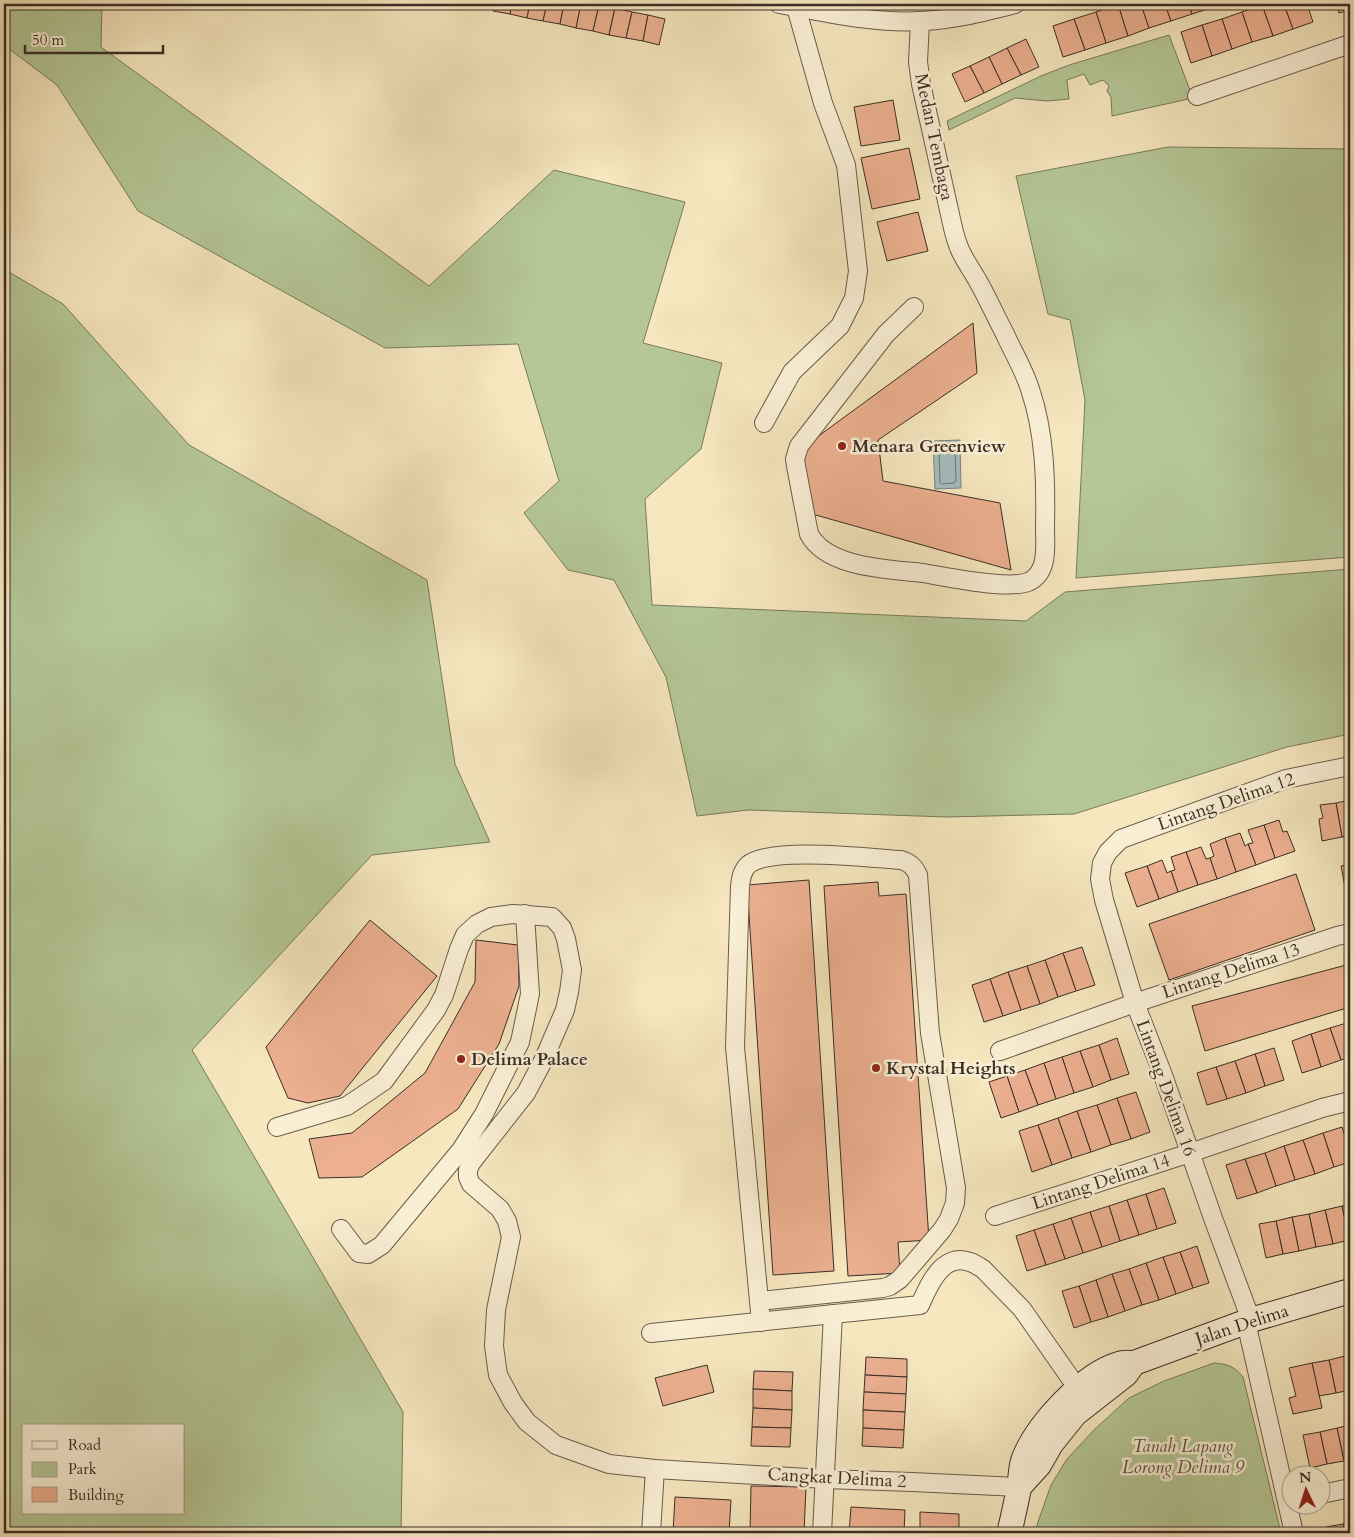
<svg xmlns="http://www.w3.org/2000/svg" width="1354" height="1537" font-family="Cardo,serif">
<style>
.green{fill:#b5c797;stroke:#787a5f;fill-rule:evenodd}
.water{fill:#a3bcbe;stroke:#798382}
.lines{fill:none;stroke-linecap:round;stroke-linejoin:round}
.shore{stroke:#6e7572;stroke-width:1}
.building{fill:#ecb090;stroke:#3a2e27}
.street-casing{stroke:#695c4d;stroke-width:20}
.secondary-casing{stroke:#3a2e27;stroke-width:26}
.street{stroke:#f9efd5;stroke-width:18}
.secondary{stroke:#f9efd5;stroke-width:24}
.poi-dot{fill:#8f2418;stroke:#f9efd5;stroke-width:2}
.labels{text-anchor:middle;dominant-baseline:central;stroke-width:5;stroke-linejoin:round;paint-order:stroke}
.street-label{font-size:18px;fill:#3a2e27;stroke:#f9efd5}
.poi-label{font-size:18px;font-weight:bold;fill:#3a2e27;stroke:#f9efd5;text-anchor:start}
.park-label{font-size:18px;font-style:italic;fill:#595443;stroke:#f9efd5}
</style>
<rect width="100%" height="100%" fill="#f6e7bf"/>
<filter id="stains"><feTurbulence type="fractalNoise" baseFrequency=".004" numOctaves="4"/><feColorMatrix values="0 0 0 0 .2 0 0 0 0 .09 0 0 0 0 .02 0 0 0 .5 -.17"/></filter>
<radialGradient id="worn" r=".72"><stop offset=".6" stop-color="#630" stop-opacity="0"/><stop offset="1" stop-color="#630" stop-opacity=".3"/></radialGradient>
<g class="green">
<path d="M4,4H102L101,47L429,286L554,170L685,202L643,343L722,363L701,449L645,499L652,605L1026,621L1065,592L1350,569V734L1287,747L1074,814L947,817L748,810L697,816L666,677L614,580L568,570L524,513L559,481L518,344L385,348L138,211L57,85L4,45Z"/>
<path d="M1169,35L1193,98L1112,116L1111,97L1107,91L1109,86L1103,80L1090,85L1084,74L1067,80L1069,99L1047,101L1015,98L949,130L947,121L1041,76L1069,65Z"/>
<path d="M1168,147L1350,149V557L1076,578L1085,400L1070,320L1048,314L1016,176Z"/>
<path d="M4,269L63,304L189,445L427,580L455,764L490,842L372,855L192,1050L403,1412L401,1533H4ZM24,1426H184V1513H24Z"/>
<path d="M1214,1363C1227,1364 1234,1366 1243,1377L1281,1533H1035L1038,1522L1051,1485L1067,1459L1095,1429L1129,1398L1164,1381Z"/>
</g>
<path class="water" d="M960,440L961,488L935,489L933,441Z"/>
<g class="lines">
<path class="shore" d="M941,446H952L955,447L956,481L954,483L942,484L940,482L939,448Z"/>
</g>
<g class="building">
<path d="M495,4H512L510,14L493,11Z"/>
<path d="M512,4H530L527,18L510,14Z"/>
<path d="M530,4H547L543,21L527,18Z"/>
<path d="M547,4H564L560,24L543,21Z"/>
<path d="M564,4H581L576,28L560,24Z"/>
<path d="M581,4L599,5L593,31L576,28Z"/>
<path d="M1118,4L1128,36L1106,43L1096,12Z"/>
<path d="M1118,4H1141L1149,28L1128,36Z"/>
<path d="M1141,4H1165L1171,21L1149,28Z"/>
<path d="M1165,4H1189L1192,14L1171,21Z"/>
<path d="M1189,4H1213L1214,7L1192,14Z"/>
<path d="M1266,4H1284L1293,29L1273,36L1262,5Z"/>
<path d="M1284,4H1307L1313,22L1293,29Z"/>
<path d="M1336,4H1350V10L1339,13Z"/>
<path d="M599,5L615,8L609,35L593,31Z"/>
<path d="M1262,5L1273,36L1252,42L1242,12Z"/>
<path d="M615,8L632,12L626,38L609,35Z"/>
<path d="M632,12L648,15L643,41L626,38Z"/>
<path d="M1096,12L1106,43L1085,50L1074,19Z"/>
<path d="M1242,12L1252,42L1232,49L1222,19Z"/>
<path d="M648,15L665,19L659,45L643,41Z"/>
<path d="M1074,19L1085,50L1063,57L1053,26Z"/>
<path d="M1222,19L1232,49L1212,56L1202,25Z"/>
<path d="M1202,25L1212,56L1191,63L1181,32Z"/>
<path d="M1026,39L1039,67L1021,75L1007,48Z"/>
<path d="M1007,48L1021,75L1002,84L989,57Z"/>
<path d="M989,57L1002,84L984,93L970,66Z"/>
<path d="M970,66L984,93L965,102L952,74Z"/>
<path d="M893,100L900,140L861,146L854,107Z"/>
<path d="M909,148L920,199L872,209L861,158Z"/>
<path d="M918,212L928,251L887,261L877,222Z"/>
<path d="M973,323L977,373L878,440L883,481L1000,503L1011,570L805,512L798,451Z"/>
<path d="M1350,800V836L1342,837L1336,803Z"/>
<path d="M1336,803L1342,837L1322,841L1319,819L1323,818L1320,805Z"/>
<path d="M1279,820L1283,832L1287,831L1295,851L1275,858L1264,825Z"/>
<path d="M1264,825L1275,858L1256,865L1248,844L1253,843L1248,830Z"/>
<path d="M1240,833L1245,846L1248,844L1256,865L1236,872L1225,838Z"/>
<path d="M1225,838L1236,872L1217,879L1210,858L1214,856L1210,844Z"/>
<path d="M1201,847L1206,859L1210,858L1217,879L1198,885L1186,852Z"/>
<path d="M1186,852L1198,885L1178,892L1171,871L1175,870L1171,857Z"/>
<path d="M1162,860L1167,873L1171,871L1178,892L1159,899L1147,866Z"/>
<path d="M1350,864V914L1341,866Z"/>
<path d="M1147,866L1159,899L1137,907L1125,873Z"/>
<path d="M1296,874L1315,930L1169,980L1149,924Z"/>
<path d="M809,880L834,1271L773,1275L747,885Z"/>
<path d="M878,882L879,896L906,894L929,1240L898,1242L900,1273L848,1276L824,886Z"/>
<path d="M370,920L437,976L340,1096L308,1103L288,1098L266,1047Z"/>
<path d="M476,940L518,945L519,986L499,1044L458,1109L362,1177L319,1178L309,1139L352,1133L425,1073L475,982Z"/>
<path d="M1082,947L1095,985L1076,991L1063,953Z"/>
<path d="M1063,953L1076,991L1058,997L1045,960Z"/>
<path d="M1045,960L1058,997L1040,1004L1027,966Z"/>
<path d="M1350,964V1007L1205,1051L1192,1006Z"/>
<path d="M1027,966L1040,1004L1021,1010L1008,972Z"/>
<path d="M1008,972L1021,1010L1003,1016L990,979Z"/>
<path d="M990,979L1003,1016L984,1022L972,985Z"/>
<path d="M1350,1022V1057L1341,1060L1330,1028Z"/>
<path d="M1330,1028L1341,1060L1321,1067L1311,1034Z"/>
<path d="M1311,1034L1321,1067L1302,1073L1292,1041Z"/>
<path d="M1117,1038L1129,1074L1111,1080L1099,1045Z"/>
<path d="M1099,1045L1111,1080L1093,1087L1080,1051Z"/>
<path d="M1274,1048L1284,1080L1265,1086L1255,1054Z"/>
<path d="M1080,1051L1093,1087L1074,1093L1062,1057Z"/>
<path d="M1255,1054L1265,1086L1246,1093L1235,1061Z"/>
<path d="M1062,1057L1074,1093L1056,1099L1044,1063Z"/>
<path d="M1235,1061L1246,1093L1227,1099L1216,1067Z"/>
<path d="M1044,1063L1056,1099L1038,1105L1025,1070Z"/>
<path d="M1216,1067L1227,1099L1207,1105L1197,1073Z"/>
<path d="M1025,1070L1038,1105L1019,1112L1007,1076Z"/>
<path d="M1007,1076L1019,1112L1001,1118L989,1082Z"/>
<path d="M1136,1092L1150,1132L1131,1139L1117,1098Z"/>
<path d="M1117,1098L1131,1139L1111,1145L1097,1105Z"/>
<path d="M1097,1105L1111,1145L1091,1152L1077,1111Z"/>
<path d="M1077,1111L1091,1152L1072,1158L1058,1118Z"/>
<path d="M1058,1118L1072,1158L1052,1165L1038,1125Z"/>
<path d="M1038,1125L1052,1165L1032,1172L1019,1131Z"/>
<path d="M1342,1127L1350,1151V1162L1334,1167L1323,1133Z"/>
<path d="M1323,1133L1334,1167L1315,1174L1303,1140Z"/>
<path d="M1303,1140L1315,1174L1295,1180L1284,1146Z"/>
<path d="M1284,1146L1295,1180L1276,1186L1265,1153Z"/>
<path d="M1265,1153L1276,1186L1257,1193L1245,1159Z"/>
<path d="M1245,1159L1257,1193L1237,1199L1226,1165Z"/>
<path d="M1164,1188L1176,1223L1157,1229L1146,1194Z"/>
<path d="M1146,1194L1157,1229L1139,1235L1127,1200Z"/>
<path d="M1127,1200L1139,1235L1120,1241L1109,1206Z"/>
<path d="M1350,1205V1240H1349L1342,1206Z"/>
<path d="M1109,1206L1120,1241L1102,1247L1090,1212Z"/>
<path d="M1342,1206L1349,1240L1333,1244L1325,1210Z"/>
<path d="M1325,1210L1333,1244L1316,1247L1309,1214Z"/>
<path d="M1090,1212L1102,1247L1083,1253L1071,1218Z"/>
<path d="M1309,1214L1316,1247L1299,1251L1292,1217Z"/>
<path d="M1292,1217L1299,1251L1283,1254L1276,1221Z"/>
<path d="M1071,1218L1083,1253L1065,1259L1053,1224Z"/>
<path d="M1276,1221L1283,1254L1266,1258L1259,1224Z"/>
<path d="M1053,1224L1065,1259L1046,1265L1034,1230Z"/>
<path d="M1034,1230L1046,1265L1027,1271L1016,1236Z"/>
<path d="M1197,1246L1209,1283L1193,1288L1180,1252Z"/>
<path d="M1180,1252L1193,1288L1176,1294L1163,1257Z"/>
<path d="M1163,1257L1176,1294L1159,1300L1146,1263Z"/>
<path d="M1146,1263L1159,1300L1142,1305L1129,1269Z"/>
<path d="M1129,1269L1142,1305L1125,1311L1112,1274Z"/>
<path d="M1112,1274L1125,1311L1108,1317L1096,1280Z"/>
<path d="M1096,1280L1108,1317L1091,1322L1079,1286Z"/>
<path d="M1079,1286L1091,1322L1074,1328L1062,1291Z"/>
<path d="M1350,1355V1378L1345,1356Z"/>
<path d="M1345,1356L1350,1378V1390L1336,1393L1329,1360Z"/>
<path d="M866,1357L907,1359V1377L865,1375Z"/>
<path d="M1329,1360L1336,1393L1319,1396L1312,1363Z"/>
<path d="M1312,1363L1322,1408L1293,1414L1289,1398L1296,1396L1289,1368Z"/>
<path d="M707,1365L714,1392L663,1406L655,1378Z"/>
<path d="M754,1371L793,1372L792,1391L753,1389Z"/>
<path d="M865,1375L907,1377L906,1394L864,1392Z"/>
<path d="M753,1389L792,1391V1410L753,1408Z"/>
<path d="M864,1392L906,1394L905,1412L863,1410Z"/>
<path d="M753,1408L792,1410L791,1428L752,1427Z"/>
<path d="M863,1410L905,1412L904,1430L863,1428Z"/>
<path d="M1350,1425V1459L1344,1461L1337,1428Z"/>
<path d="M752,1427L791,1428L790,1447L751,1446Z"/>
<path d="M863,1428L904,1430L903,1448L862,1446Z"/>
<path d="M1337,1428L1344,1461L1327,1464L1320,1432Z"/>
<path d="M1320,1432L1327,1464L1310,1468L1303,1435Z"/>
<path d="M751,1486L806,1487L804,1533H750Z"/>
<path d="M675,1497L731,1500L729,1533H673Z"/>
<path d="M851,1507L905,1510L904,1533H849Z"/>
<path d="M920,1512L959,1514V1531L920,1530Z"/>
<path d="M1350,1522V1533H1345L1343,1524Z"/>
<path d="M1343,1524L1345,1533H1328L1326,1527Z"/>
<path d="M920,1530L959,1531V1533H919Z"/>
</g>
<g class="lines">
<g class="street-casing">
<g id="street">
<path d="M779,4C826,12 873,24 921,21C953,20 984,12 1015,4"/>
<path d="M1197,96L1350,44"/>
<path d="M914,307L886,334L799,446L795,459L796,466L809,534C827,568 888,569 923,573C946,577 1007,590 1028,582C1049,573 1045,546 1045,528C1046,481 1045,433 1030,389C1024,370 1013,352 1005,334C996,317 988,299 979,283C973,272 965,261 960,250C957,243 955,236 953,228L921,84L918,62L920,21"/>
<path d="M764,423L792,372L840,326L854,298L858,271L846,165L823,103L796,7"/>
<path d="M1000,1051L1135,1003L1337,936L1350,933"/>
<path d="M277,1127L347,1106L384,1081L436,1010L444,995L459,949L465,935L477,924L491,917L513,914L552,917L562,928L566,939L572,970L569,992L565,1010L543,1061L526,1093L471,1163L468,1170V1177L471,1184L500,1209L507,1221L511,1237L496,1310L494,1346L498,1375L513,1403L527,1422L556,1445L609,1464L655,1469L825,1479L912,1482L1019,1487"/>
<path d="M995,1216L1190,1153L1322,1108L1350,1101"/>
<path d="M341,1229L359,1253L368,1254L382,1245L461,1150L484,1114L520,1042L530,994L525,914"/>
<path d="M759,1301L883,1288L890,1286L900,1279L942,1230L949,1219L955,1203L956,1188L930,1033L918,875C914,867 911,863 901,860C870,858 770,846 748,865C742,871 741,878 740,886L735,1047L759,1301L761,1322"/>
<path d="M1251,1320L1214,1221L1163,1075L1135,1003L1104,900L1100,879L1102,863L1108,852L1121,839L1286,779L1350,766"/>
<path d="M1246,1322L1294,1533"/>
<path d="M651,1333L920,1305C932,1277 948,1244 983,1269L1022,1309L1078,1389"/>
<path d="M1322,1494L1350,1488"/>
<path d="M651,1533L655,1469"/>
<path d="M822,1533L833,1314"/>
</g>
</g>
<g class="secondary-casing">
<g id="secondary">
<path d="M1019,1487L1039,1465L1051,1444L1075,1414L1126,1374L1131,1367"/>
<path d="M1009,1533C1013,1518 1016,1503 1019,1488C1021,1479 1020,1467 1024,1458C1037,1425 1084,1374 1119,1364C1124,1362 1129,1363 1134,1363L1251,1320L1350,1291"/>
</g>
</g>
<use href="#street" class="street"/>
<use href="#secondary" class="secondary"/>
</g>
<g class="poi-dot">
<circle cx="842" cy="446" r="5"/>
<circle cx="461" cy="1059" r="5"/>
<circle cx="876" cy="1068" r="5"/>
</g>
<g class="labels">
<g class="street-label">
<text transform="translate(934 137) rotate(78)">Medan Tembaga</text>
<text transform="translate(1226 802) rotate(-19)">Lintang Delima 12</text>
<text transform="translate(1231 971) rotate(-18)">Lintang Delima 13</text>
<text transform="translate(1166 1088) rotate(70)">Lintang Delima 16</text>
<text transform="translate(1101 1182) rotate(-18)">Lintang Delima 14</text>
<text transform="translate(1242 1325) rotate(-18)">Jalan Delima</text>
<text transform="translate(837 1478) rotate(3)">Cangkat Delima 2</text>
</g>
<g class="poi-label">
<text x="852" y="446">Menara Greenview</text>
<text x="471" y="1059">Delima Palace</text>
<text x="886" y="1068">Krystal Heights</text>
</g>
<g class="park-label">
<text x="1183" y="1446">Tanah Lapang<tspan x="1183" dy="21">Lorong Delima 9</tspan></text>
</g>
</g>
<rect width="1354" height="1537" fill="none" stroke="#f6e7bf" stroke-width="20"/>
<rect x="5" y="5" width="1344" height="1527" fill="none" stroke="#3a2e27" stroke-width="2.5"/>
<rect x="10" y="10" width="1334" height="1517" fill="none" stroke="#3a2e27"/>
<rect x="22" y="1424" width="162" height="90" fill="#f9efd5" stroke="#ada28f"/>
<rect x="32" y="1441" width="25" height="8" fill="#f9efd5" stroke="#ada28f"/>
<text x="68" y="1450" font-size="15" fill="#3a2e27">Road</text>
<rect x="32" y="1462" width="25" height="15" fill="#b5c797" stroke="#ada28f"/>
<text x="68" y="1474" font-size="15" fill="#3a2e27">Park</text>
<rect x="32" y="1487" width="25" height="15" fill="#ecb090" stroke="#ada28f"/>
<text x="68" y="1500" font-size="15" fill="#3a2e27">Building</text>
<g transform="translate(1306 1490) rotate(356)"><circle r="24" fill="#f9efd5" stroke="#ada28f"/>
<path d="M0-4L9 19L0 12L-9 19Z" fill="#8f2418"/>
<text y="-8" font-size="14" font-weight="bold" text-anchor="middle" fill="#3a2e27">N</text>
</g>
<path d="M25 45v8h138v-8" fill="none" stroke="#3a2e27" stroke-width="2.5"/>
<text x="32" y="45" font-size="15" fill="#3a2e27" stroke="#f9efd5" stroke-width="4" paint-order="stroke">50 m</text>
<rect width="100%" height="100%" filter="url(#stains)"/>
<rect width="100%" height="100%" fill="url(#worn)"/>
</svg>
